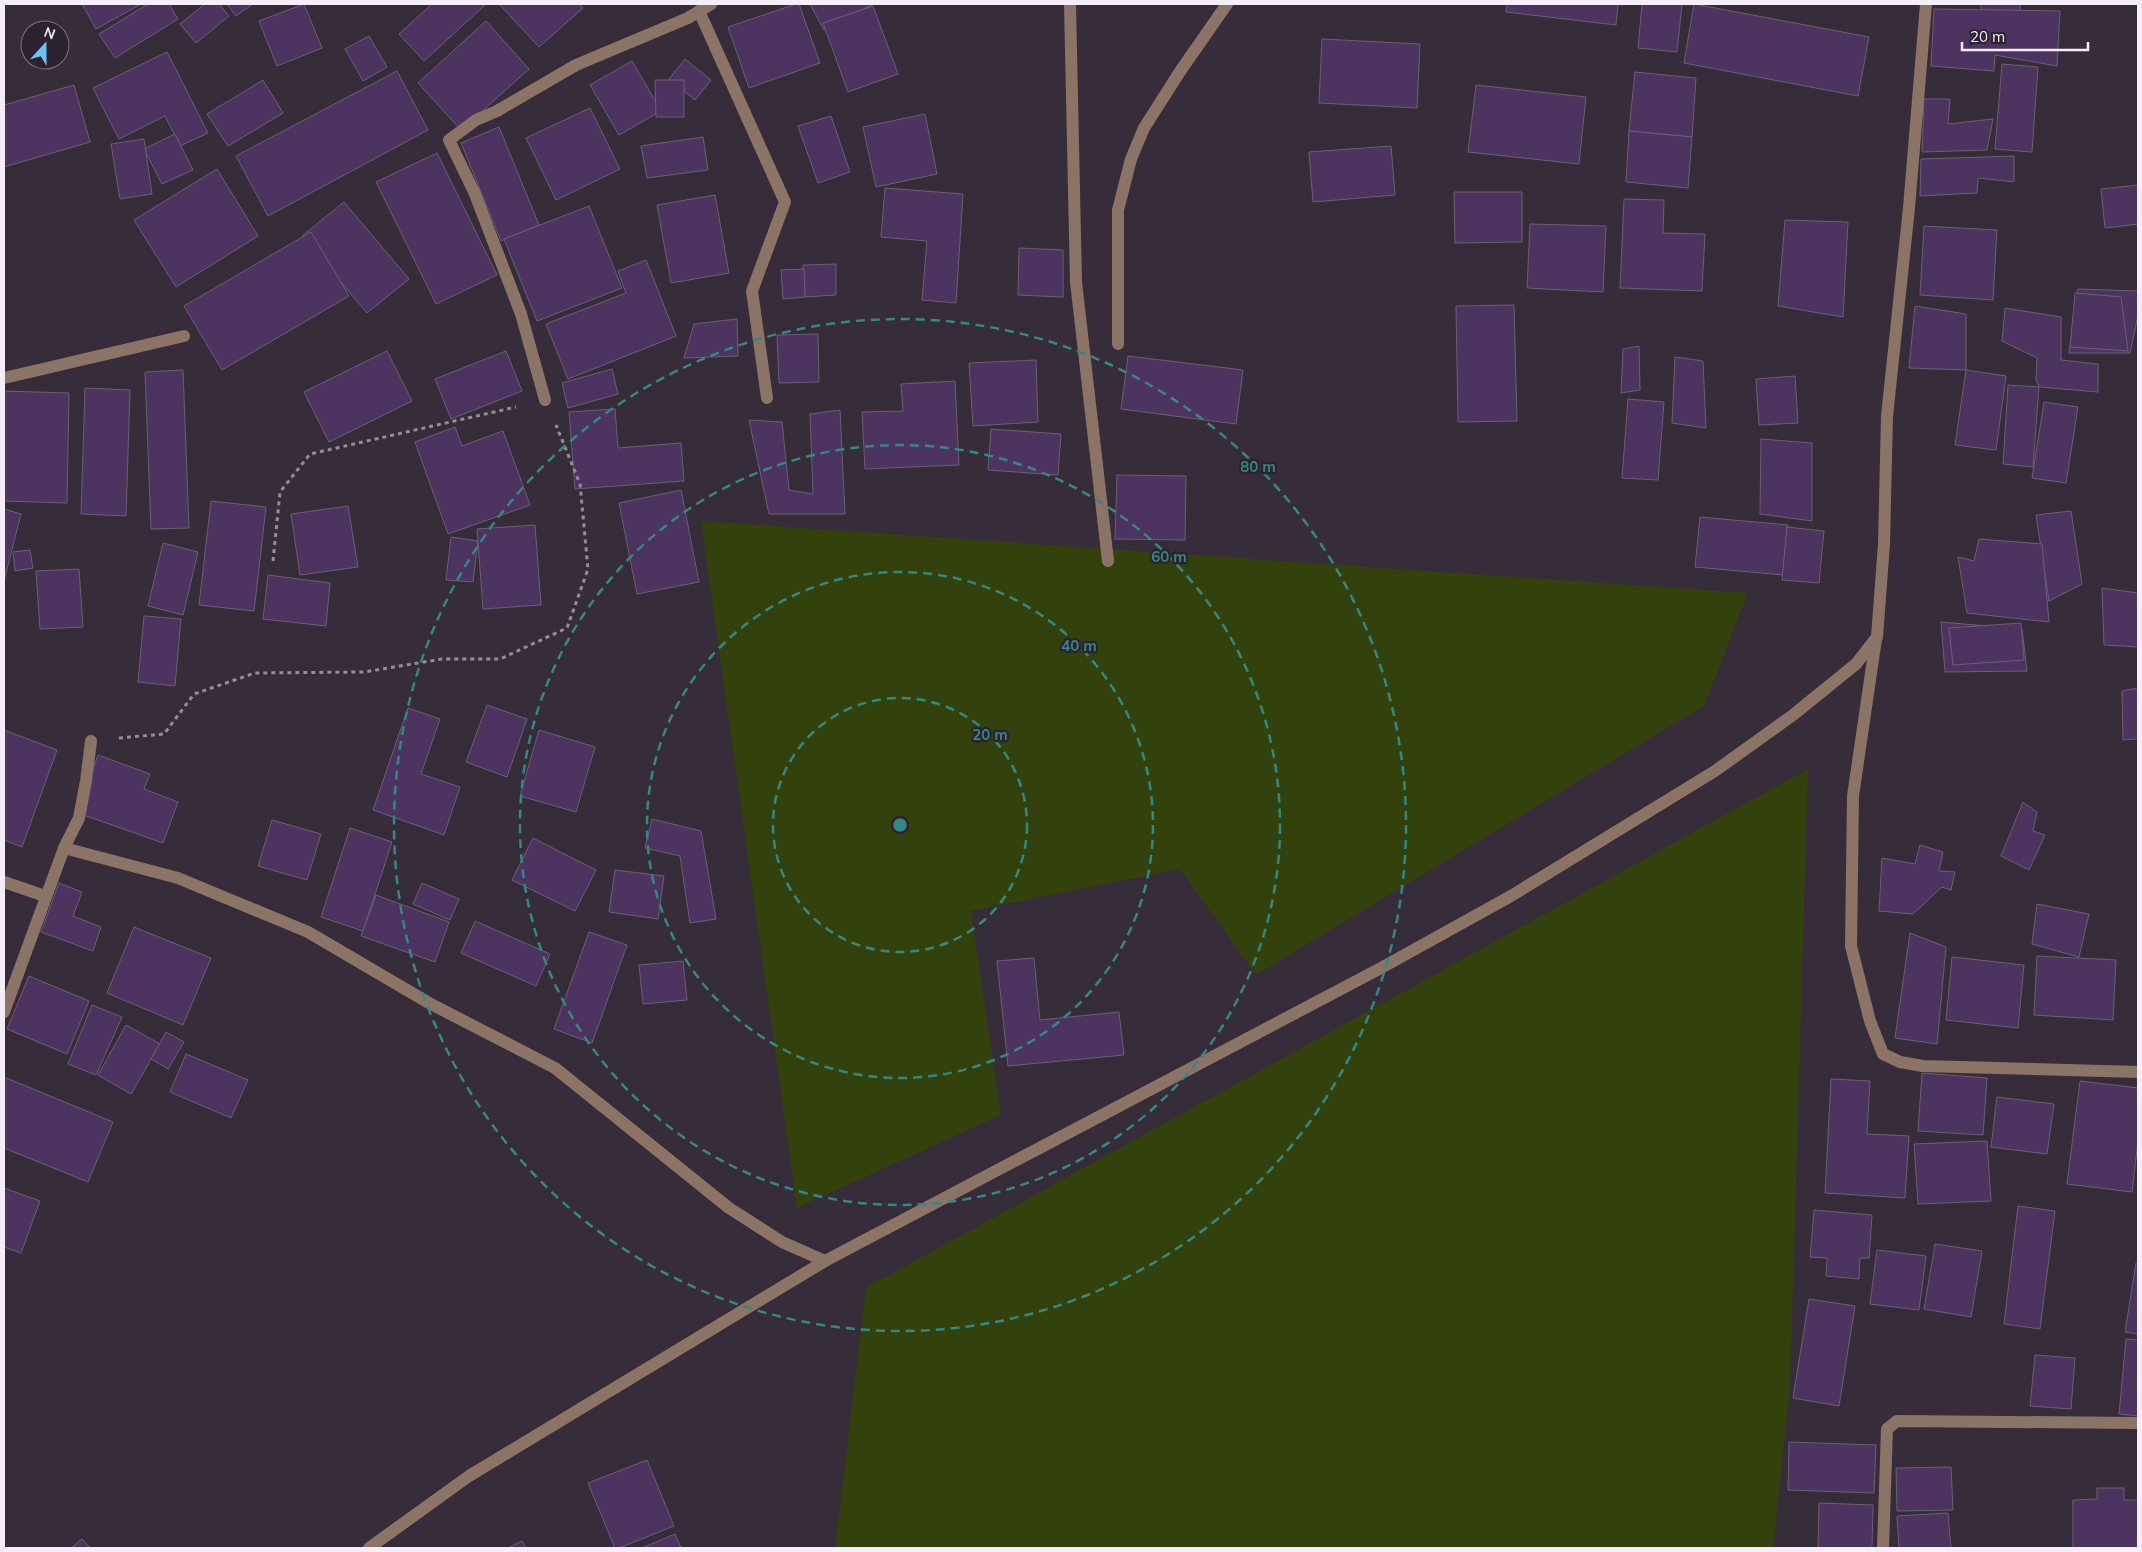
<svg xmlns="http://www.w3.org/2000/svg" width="2142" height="1552" font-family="Mulish,sans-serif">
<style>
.green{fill:#33420d}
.building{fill:#4c3360;stroke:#696072}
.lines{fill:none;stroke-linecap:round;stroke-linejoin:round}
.path{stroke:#968c98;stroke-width:3;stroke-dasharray:4 4;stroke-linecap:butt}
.minor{stroke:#8b7466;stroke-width:12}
.ring{fill:none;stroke:#328883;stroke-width:2.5;stroke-dasharray:9 6}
.centre{fill:#328883;stroke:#2d2230;stroke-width:2.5}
.ring-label{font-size:15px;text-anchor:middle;font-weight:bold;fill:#328883;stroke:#2d2230;stroke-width:4.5;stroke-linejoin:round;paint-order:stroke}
</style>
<rect width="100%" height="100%" fill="#372c3a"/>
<g class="green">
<path d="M701,521L1748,593L1704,706L1256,975L1180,869L971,911L1001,1115L797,1208Z"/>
<path d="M1808,769L1790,1388L1773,1548H835L866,1288Z"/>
</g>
<g class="building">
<path d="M82,4H141L96,29Z"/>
<path d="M148,4H169L178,19L115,58L99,34Z"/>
<path d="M205,4H219L229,16L196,43L180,24Z"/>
<path d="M227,4H253L236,16Z"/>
<path d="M304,4L322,48L277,66L259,21Z"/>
<path d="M432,4H486L424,61L399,34Z"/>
<path d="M499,4H579L583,8L539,47Z"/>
<path d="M796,4H799L820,63L749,88L728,27Z"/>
<path d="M810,4H873L824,30Z"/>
<path d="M1507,4H1618L1616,25L1506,12Z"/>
<path d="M1642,4H1682L1677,52L1638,48Z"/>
<path d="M1694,4L1869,37L1858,96L1684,63Z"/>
<path d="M1981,4H2020V11L1981,10Z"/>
<path d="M873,6L898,74L848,92L823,23Z"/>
<path d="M1934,9L2060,11L2057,66L1995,55L1994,71L1931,66Z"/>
<path d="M486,21L529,69L461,130L418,83Z"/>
<path d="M369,36L387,67L363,81L345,49Z"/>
<path d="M1322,39L1420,44L1417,108L1319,103Z"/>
<path d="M167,52L208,133L180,146L165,116L119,139L93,88Z"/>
<path d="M685,59L711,80L695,100L669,79Z"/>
<path d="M632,61L661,111L619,135L590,85Z"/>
<path d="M2002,64L2038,67L2032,152L1995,149Z"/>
<path d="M397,71L428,130L268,216L236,156Z"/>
<path d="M1635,72L1696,78L1692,137L1629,131Z"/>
<path d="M263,80L283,113L228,146L207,114Z"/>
<path d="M655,80H684V117H656Z"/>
<path d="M74,85L90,142L4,167V105Z"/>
<path d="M1476,85L1586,97L1579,164L1468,152Z"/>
<path d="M1924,99H1950L1948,124L1993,119L1987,150L1922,152Z"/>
<path d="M590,108L620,169L556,200L526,138Z"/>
<path d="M925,114L937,174L876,187L863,127Z"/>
<path d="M831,116L850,172L818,183L798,126Z"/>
<path d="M499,127L539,225L501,241L461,143Z"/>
<path d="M1629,131L1692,137L1688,188L1626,182Z"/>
<path d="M175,134L193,170L162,184L144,149Z"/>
<path d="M703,137L708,170L647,178L641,146Z"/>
<path d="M144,139L152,194L120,199L111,144Z"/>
<path d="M1391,146L1395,195L1313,202L1309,152Z"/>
<path d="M437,153L497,275L436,304L376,182Z"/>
<path d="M2014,156V182L1978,178L1977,193L1920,196L1921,159Z"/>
<path d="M217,169L258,236L176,287L134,220Z"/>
<path d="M2138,185V224L2105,228L2101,189Z"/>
<path d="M885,188L963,194L956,303L922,300L927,241L881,237Z"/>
<path d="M1454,192H1522V242L1455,243Z"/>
<path d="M715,195L729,273L671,283L657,205Z"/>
<path d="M1624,199L1664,200L1663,233L1705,234L1702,291L1620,288Z"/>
<path d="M344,202L409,279L367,313L302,236Z"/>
<path d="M589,206L622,288L537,321L504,239Z"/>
<path d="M1785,220L1848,222L1843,317L1778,306Z"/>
<path d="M1530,224L1606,226L1603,292L1527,288Z"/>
<path d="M1924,226L1997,230L1993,300L1920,295Z"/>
<path d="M311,232L349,296L222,370L184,306Z"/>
<path d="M1019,248L1063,250V297L1018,295Z"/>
<path d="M646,260L676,336L568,379L546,324L626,293L618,271Z"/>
<path d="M836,264V295L805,297L803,265Z"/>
<path d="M804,269L805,297L783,299L781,270Z"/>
<path d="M2078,289L2138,291V316L2130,353H2069Z"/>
<path d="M2075,293L2121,297L2128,351L2070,347Z"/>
<path d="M1514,305L1517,421L1458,422L1456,306Z"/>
<path d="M1915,306L1966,314V370L1909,368Z"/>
<path d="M2005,308L2061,317V360L2098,364V392L2039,387L2036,380L2037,358L2002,341Z"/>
<path d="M737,319L738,356L684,358L694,324Z"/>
<path d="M818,334L819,382L779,383L777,335Z"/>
<path d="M1639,346L1640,390L1621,393L1623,349Z"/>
<path d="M387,351L412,401L329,442L304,392Z"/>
<path d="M506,351L522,391L451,419L435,379Z"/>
<path d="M1128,356L1243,370L1236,424L1121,409Z"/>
<path d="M1675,357L1703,361L1706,428L1672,423Z"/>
<path d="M1036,360L1038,422L973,426L969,363Z"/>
<path d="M612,369L618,394L568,408L562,383Z"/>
<path d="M183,370L189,528L151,529L145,372Z"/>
<path d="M1966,370L2006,376L1996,450L1955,445Z"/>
<path d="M1795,376L1798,423L1759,425L1756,379Z"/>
<path d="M955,381L959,465L865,469L862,412L903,411L901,384Z"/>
<path d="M2008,385L2039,387L2033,467L2003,464Z"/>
<path d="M85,388L130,390L126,516L81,514Z"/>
<path d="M4,391L69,393L67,503L4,501Z"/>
<path d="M1628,399L1664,402L1658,480L1622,478Z"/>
<path d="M2044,402L2078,407L2066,483L2032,478Z"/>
<path d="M615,409L618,448L681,443L684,481L575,489L569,412Z"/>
<path d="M840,410L845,514H769L749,420L782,422L789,490L813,494L810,414Z"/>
<path d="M455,427L462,446L503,431L530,505L448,534L415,442Z"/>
<path d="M991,429L1061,434L1058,475L988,470Z"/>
<path d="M1761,439L1812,443V521L1760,514Z"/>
<path d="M1117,475L1186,476L1185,540L1115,539Z"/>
<path d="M681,490L699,582L637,594L619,503Z"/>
<path d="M211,501L266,507L254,611L199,605Z"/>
<path d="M348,506L358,567L300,575L291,514Z"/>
<path d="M4,509L21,514L4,581Z"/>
<path d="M2071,511L2082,584L2049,601L2036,515Z"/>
<path d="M1700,517L1788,525L1783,575L1695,567Z"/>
<path d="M535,525L541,605L483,609L477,529Z"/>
<path d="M1787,527L1824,531L1819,583L1782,580Z"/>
<path d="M451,537L478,541L473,582L446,580Z"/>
<path d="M1979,539L2042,544L2049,622L1967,613L1958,557L1974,561Z"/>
<path d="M163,543L198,552L183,615L148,606Z"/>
<path d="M30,550L33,568L15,571L13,552Z"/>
<path d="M79,569L83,627L40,629L36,571Z"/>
<path d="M268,575L330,583L326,626L263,619Z"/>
<path d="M2102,588L2138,593V647L2104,645Z"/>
<path d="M144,616L181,619L175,686L138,682Z"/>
<path d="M1941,622L2022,629L2027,671L1945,672Z"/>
<path d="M2021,623L2024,660L1953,665L1949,628Z"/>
<path d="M2138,688V739L2123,740L2122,691Z"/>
<path d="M487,705L527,719L507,777L466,762Z"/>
<path d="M408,708L440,719L421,774L460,787L444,835L373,810Z"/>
<path d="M4,730L57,750L22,847L4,840Z"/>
<path d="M539,730L595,747L576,812L520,796Z"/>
<path d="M98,755L150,774L144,789L178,802L163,843L78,813Z"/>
<path d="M2023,802L2037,812L2033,831L2045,835L2029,870L2001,856Z"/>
<path d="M652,819L701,831L716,919L690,923L680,856L645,848Z"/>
<path d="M272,820L321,834L307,880L258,866Z"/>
<path d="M350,828L392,842L363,931L321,917Z"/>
<path d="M533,838L596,870L575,911L512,880Z"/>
<path d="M1920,845L1943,852L1939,871L1955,872L1951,890L1942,887L1913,914L1879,911L1882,858L1915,864Z"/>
<path d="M615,870L664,876L658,919L609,912Z"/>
<path d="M59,883L82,892L73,916L101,927L93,951L41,932Z"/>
<path d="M422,883L459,899L450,920L413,904Z"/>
<path d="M376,895L449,922L435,962L361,936Z"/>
<path d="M2037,904L2089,914L2079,957L2032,944Z"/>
<path d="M475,921L550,954L536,986L461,953Z"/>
<path d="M134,927L211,958L183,1025L107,993Z"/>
<path d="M589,932L627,945L592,1043L554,1029Z"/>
<path d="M1910,933L1946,947L1937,1044L1895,1038Z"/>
<path d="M2037,956L2116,960L2113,1020L2034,1015Z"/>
<path d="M1952,957L2024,965L2018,1028L1946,1020Z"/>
<path d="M1034,958L1040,1020L1119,1012L1124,1055L1008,1066L997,961Z"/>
<path d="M683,961L687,1000L643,1004L639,965Z"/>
<path d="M29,976L89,1001L67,1054L7,1029Z"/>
<path d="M92,1005L122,1017L96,1075L68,1064Z"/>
<path d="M126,1025L160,1044L131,1094L98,1075Z"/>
<path d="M166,1032L184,1042L168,1069L151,1059Z"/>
<path d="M186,1054L248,1080L231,1118L170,1092Z"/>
<path d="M1922,1073L1987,1078L1983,1135L1918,1131Z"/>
<path d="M4,1077L113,1122L88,1182L4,1148Z"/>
<path d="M1831,1079L1870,1081L1867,1134L1909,1136L1905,1198L1825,1193Z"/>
<path d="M2080,1081L2138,1088V1141L2132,1192L2067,1184Z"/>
<path d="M1997,1097L2054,1104L2047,1154L1991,1147Z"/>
<path d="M1987,1141L1991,1201L1918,1204L1914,1144Z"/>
<path d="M4,1188L40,1201L21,1253L4,1247Z"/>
<path d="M2018,1206L2055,1211L2040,1329L2004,1324Z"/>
<path d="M1814,1210L1872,1215L1869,1258H1860L1859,1279L1826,1276L1827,1258L1810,1257Z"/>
<path d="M1935,1244L1982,1251L1971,1317L1924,1309Z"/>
<path d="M1877,1250L1926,1256L1919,1310L1870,1304Z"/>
<path d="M2136,1263L2138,1264V1334L2125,1332Z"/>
<path d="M1809,1299L1855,1306L1839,1406L1793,1398Z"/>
<path d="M2126,1339L2138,1340V1416L2119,1414Z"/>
<path d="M2035,1355L2075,1358L2071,1409L2030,1406Z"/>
<path d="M1789,1442L1876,1445L1874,1493L1788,1490Z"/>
<path d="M647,1460L674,1526L619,1548H615L588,1483Z"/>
<path d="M1951,1467L1953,1510L1897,1511L1896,1468Z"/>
<path d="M2097,1488H2124V1500H2138V1548H2073V1500L2097,1499Z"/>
<path d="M1819,1503L1873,1505L1872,1548H1818Z"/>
<path d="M1948,1513L1951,1548H1899L1897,1516Z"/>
<path d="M675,1534L681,1548H642Z"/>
<path d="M82,1539L90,1548H71Z"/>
<path d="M522,1541L526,1548H508Z"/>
</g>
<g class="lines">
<g class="path">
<path d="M273,561L280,492L310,454L516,407"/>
<path d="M119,738L164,734L194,694L255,673L364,672L442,659H500L567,628L588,569L580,484L556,425"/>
</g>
<g class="minor">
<path d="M1070,4L1076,282L1108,561"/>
<path d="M699,11L785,202L752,291L767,398"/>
<path d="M1118,344V210L1131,159L1144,128L1181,70L1227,4"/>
<path d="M4,378L184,336"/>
<path d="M545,400L521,314L475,194L449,140L476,120L497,111L576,65L688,18L711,4"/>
<path d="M1876,639L1853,796L1851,946L1870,1021L1883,1054L1900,1062L1923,1066L2138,1072"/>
<path d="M64,848L178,878L308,932L429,1003L555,1068L729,1208L782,1242L825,1261"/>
<path d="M4,882L45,896"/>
<path d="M4,1012L64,848L79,818L86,781L91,741"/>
<path d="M369,1548L469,1476L825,1261L1381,968L1511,896L1715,771L1793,715L1856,664L1877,637L1884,544L1887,416L1909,208L1926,4"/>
<path d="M1883,1548L1887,1429L1897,1421L2138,1423"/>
</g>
</g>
<g class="ring">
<circle cx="900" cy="825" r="127"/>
<circle cx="900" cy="825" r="253"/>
<circle cx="900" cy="825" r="380"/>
<circle cx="900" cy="825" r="506"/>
</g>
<circle cx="900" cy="825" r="8" class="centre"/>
<g class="ring-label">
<text x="1258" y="472">80 m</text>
<text x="1169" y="562">60 m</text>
<text x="1079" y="651">40 m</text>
<text x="990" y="740">20 m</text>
</g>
<rect width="2142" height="1552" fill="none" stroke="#f5edf7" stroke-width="10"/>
<g transform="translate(45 45) rotate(21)"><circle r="24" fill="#2d2230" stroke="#7d7380"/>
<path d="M0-4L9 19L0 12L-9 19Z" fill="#65c5ee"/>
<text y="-8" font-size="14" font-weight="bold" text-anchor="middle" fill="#f5edf7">N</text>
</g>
<path d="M1962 42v8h126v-8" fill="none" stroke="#f5edf7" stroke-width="2.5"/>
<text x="1970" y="42" font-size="15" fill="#f5edf7" stroke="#2d2230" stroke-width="4" paint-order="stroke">20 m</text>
</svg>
